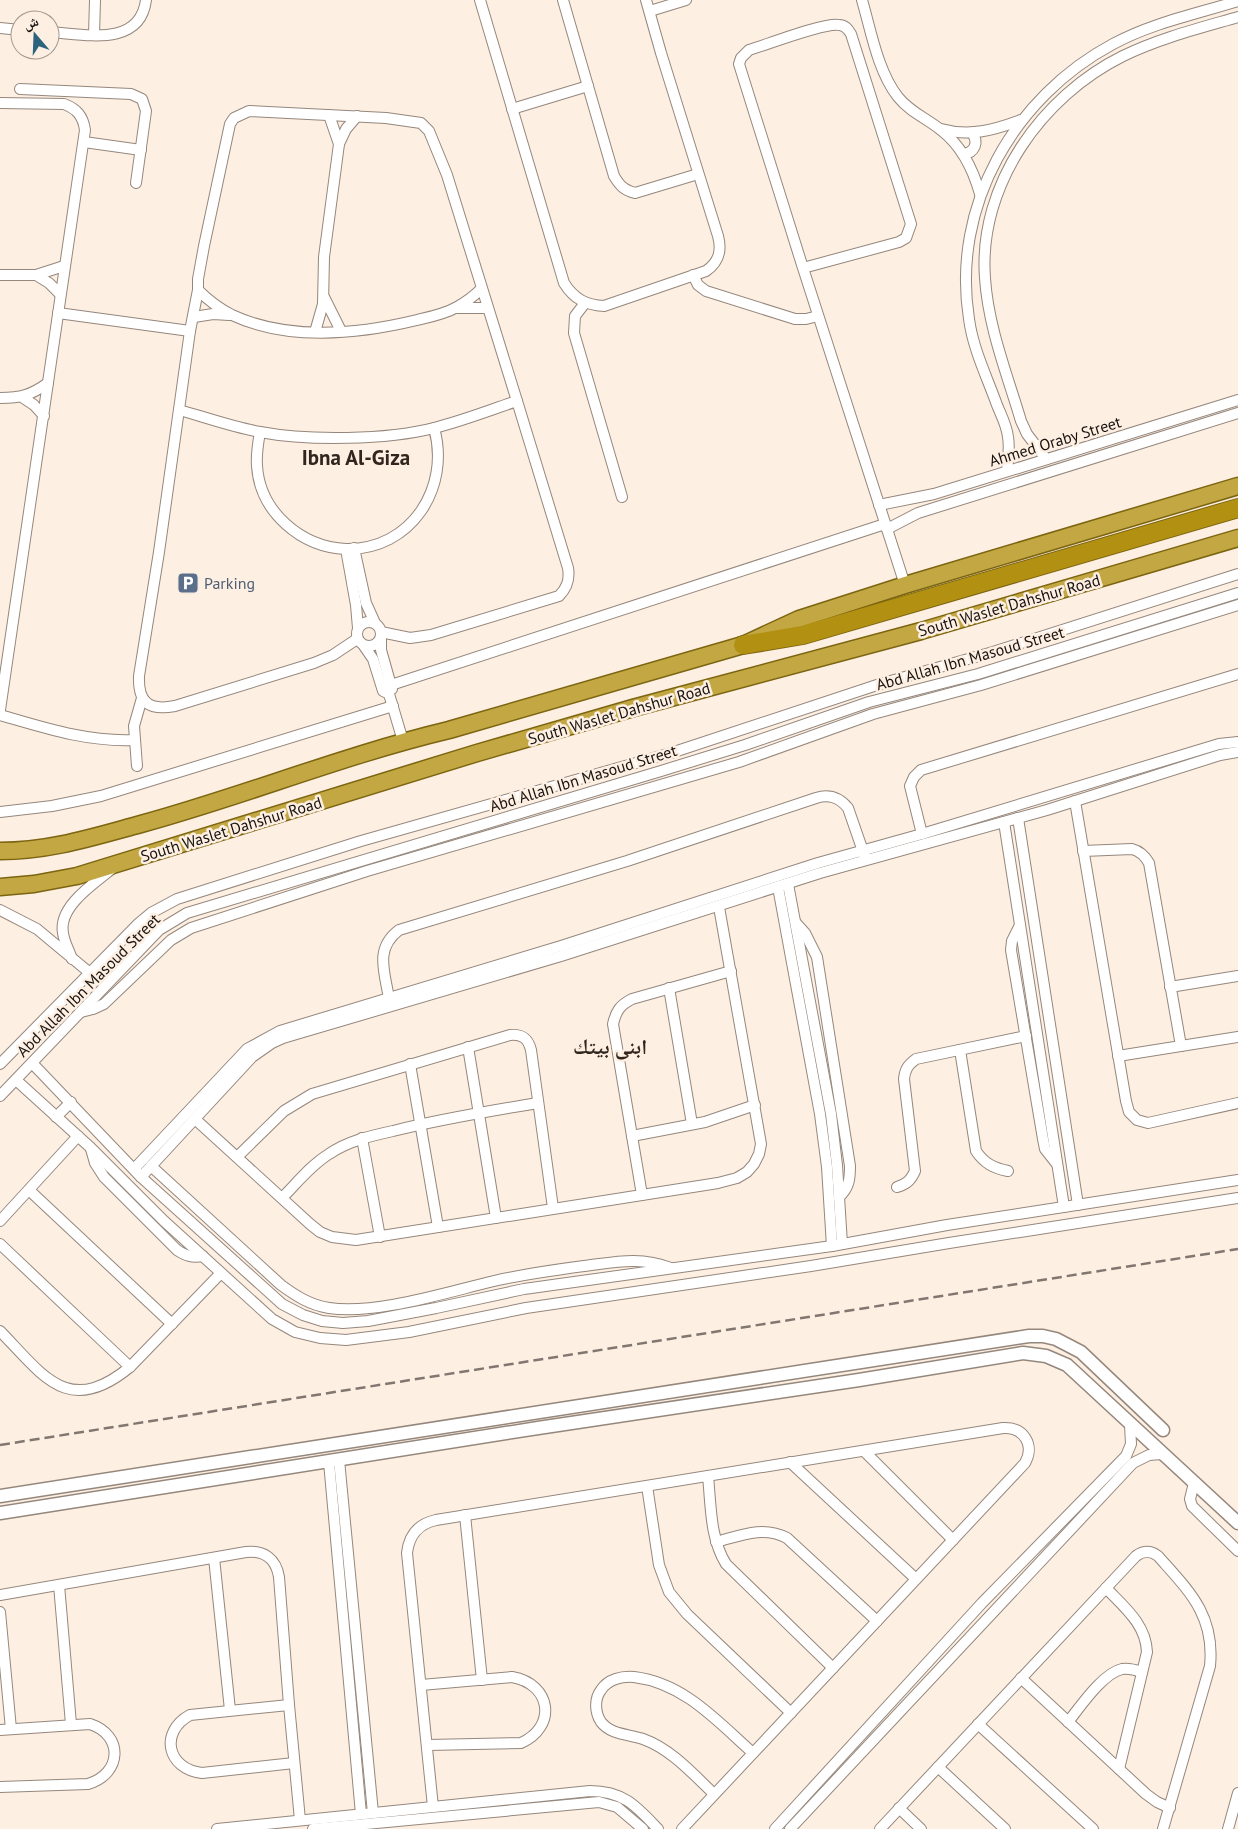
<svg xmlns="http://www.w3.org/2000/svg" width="1238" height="1829" font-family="'PT Sans','Noto Naskh Arabic',sans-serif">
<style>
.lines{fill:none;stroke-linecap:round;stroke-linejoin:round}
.minor-casing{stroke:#95877c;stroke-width:12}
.tertiary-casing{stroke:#95877c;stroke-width:15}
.trunk-casing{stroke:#7c6511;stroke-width:19}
.motorway-casing{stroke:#7c6511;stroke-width:20}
.minor{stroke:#fff;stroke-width:10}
.tertiary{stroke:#fff;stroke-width:12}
.trunk{stroke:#c2a742;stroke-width:16}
.motorway{stroke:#b29112;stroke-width:18}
.rail{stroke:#817770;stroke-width:2.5;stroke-dasharray:10 5;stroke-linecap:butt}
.labels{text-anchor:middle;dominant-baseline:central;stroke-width:5;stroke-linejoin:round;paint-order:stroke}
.street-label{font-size:16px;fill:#17120e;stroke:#feefe3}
.service-label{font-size:16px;fill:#4e5e75;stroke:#feefe3;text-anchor:start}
.district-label{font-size:21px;font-weight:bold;fill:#31261d;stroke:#feefe3}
</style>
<rect width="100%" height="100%" fill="#feefe3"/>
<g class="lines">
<g class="minor-casing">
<g id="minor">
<path d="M480,0L564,283C574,299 586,305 604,306L706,271C719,262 722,251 718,236L661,53L646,0"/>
<path d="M563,0L614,176C620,186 624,190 635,193L698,174"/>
<path d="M862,0C871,31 878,72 898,97C910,112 926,118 941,130C962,146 973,169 980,194"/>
<path d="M650,11L686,0"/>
<path d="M0,28L20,30"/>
<path d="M50,32C84,34 140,48 146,0"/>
<path d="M94,35L95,0"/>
<path d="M20,89L131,94L142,99L146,111L136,183"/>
<path d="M0,103L64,104C77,109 83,116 85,130L0,710"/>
<path d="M512,109L588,86"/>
<path d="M329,115L339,144"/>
<path d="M941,129C970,137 994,130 1021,120"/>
<path d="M84,142L141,150"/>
<path d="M963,154C975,153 979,142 972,133"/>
<path d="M803,268L739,64L741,58L749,50C766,45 825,22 839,25C845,25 848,29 851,34L911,224L906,238L899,242L803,268L905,585"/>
<path d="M0,275H36L64,266"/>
<path d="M36,275L49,283L60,294"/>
<path d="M693,275L698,285L706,291L795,319H806L818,316"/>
<path d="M198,290C208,300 220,309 232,315C288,341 359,334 417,320C430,317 445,314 457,307C466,302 474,296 481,289"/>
<path d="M324,297L341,331"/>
<path d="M585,303L575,316L574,333L622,497"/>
<path d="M456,308H487"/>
<path d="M58,313L190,331"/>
<path d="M194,317L213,314L229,315"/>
<path d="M315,332L323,304L324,257L339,144L346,129L357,116"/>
<path d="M22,397L34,405L44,416"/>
<path d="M0,398C21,398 31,395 48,383"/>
<path d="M179,410C205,417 232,427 260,432C308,441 387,440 434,428C462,421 490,410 517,401"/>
<path d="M260,432C258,443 256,454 257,466C260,512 301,547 346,549C411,550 451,488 434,428"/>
<path d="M1046,459L1027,434L1021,421C1007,374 988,326 985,278C978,185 1042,96 1123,56C1160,38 1200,28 1238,17"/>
<path d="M1007,471C1008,460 1010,448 1008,437C1007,426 1001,415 997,405C987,377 973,349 969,319C951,206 1014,97 1113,44C1152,23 1196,14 1238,1"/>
<path d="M879,505L934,494L1238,400"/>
<path d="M887,529L918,513L1238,413"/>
<path d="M354,548L366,603L375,623"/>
<path d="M346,549L356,605L358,628"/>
<circle cx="369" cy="634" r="12"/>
<path d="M381,638V650L392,689"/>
<path d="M357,639L333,655L314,663L175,706C149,711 138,703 139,676L159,552L190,331L198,290V279L204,246L230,124L234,118L249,111L386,118L421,123L429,131L447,175L517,401L568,568C570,580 567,588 559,596L431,635L410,638L381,632"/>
<path d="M364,646L373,659L383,691L389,694L403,741"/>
<path d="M391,685L885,524"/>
<path d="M0,715C45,728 87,742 134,740"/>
<path d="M137,766L134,726L142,698"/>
<path d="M1075,801L1126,1101L1129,1112L1137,1120L1148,1123L1238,1103"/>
<path d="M0,812L52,806L101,796L393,706"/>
<path d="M1018,818L1078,1205"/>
<path d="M1004,822L1064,1207"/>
<path d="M922,834L910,786L914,777L921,770L1238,674"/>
<path d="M1083,851L1132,849C1140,851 1145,856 1149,863L1181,1046"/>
<path d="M788,884L831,1114L837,1165L842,1244"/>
<path d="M778,887L820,1114L827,1167L832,1246"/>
<path d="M0,910L37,929L90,973"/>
<path d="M796,923L805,933L817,957L850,1166C850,1179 849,1188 839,1197"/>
<path d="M1020,925L1012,941L1011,950L1043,1139L1045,1149L1056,1163"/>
<path d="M72,959C69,950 64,942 63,933C58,906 95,883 113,868"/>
<path d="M1170,987L1238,976"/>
<path d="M669,988L692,1124"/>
<path d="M389,999C385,972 374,949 399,930L627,861L816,798C829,794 839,797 848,808L865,857"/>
<path d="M81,1012L93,1009L104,1004L171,940L191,928L367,871L739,762L873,714L981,685L1238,605"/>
<path d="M468,1047L496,1218"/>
<path d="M960,1050L976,1151C984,1163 993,1168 1008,1171"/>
<path d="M1118,1056L1238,1037"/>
<path d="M32,1063L141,1177L282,1304L303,1315L322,1321L343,1323L368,1321L436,1308L524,1289L832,1246L947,1225L1238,1180"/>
<path d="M0,1064L139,923L151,913L177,899L361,841L671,753L880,684L993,652L1238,574"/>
<path d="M410,1064L438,1227"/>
<path d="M16,1080L91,1148L164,1221L272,1319L295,1332L320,1338L346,1340L409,1332L526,1308L811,1266L949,1243L1238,1198"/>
<path d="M0,1096L159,930L187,913L661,771L745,745L869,702L978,674L1238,593"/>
<path d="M56,1117L71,1102"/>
<path d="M195,1119L310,1224L320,1232L332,1237L356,1240L718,1183L737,1178L747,1172L754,1164L759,1154L761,1144L719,907"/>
<path d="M632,1136L705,1122L755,1105"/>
<path d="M362,1138L380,1237"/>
<path d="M91,1149L95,1163L104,1177L177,1250C186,1256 192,1258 203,1256"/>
<path d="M237,1157L284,1111L312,1094L510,1035C522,1034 528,1038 531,1050L553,1208"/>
<path d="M151,1166L281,1285C296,1296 310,1305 329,1308C376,1315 447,1292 494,1281C524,1274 554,1270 584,1266C616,1262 640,1256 671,1268"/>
<path d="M134,1169L247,1049L280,1031L561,946L818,863L922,834L1219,744L1238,742"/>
<path d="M141,1177L252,1057L272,1043L283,1038L561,956L820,873L1047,810L1220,755L1238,752"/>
<path d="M897,1187C907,1184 911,1180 915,1171L904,1079C905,1069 908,1065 916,1059L1026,1036"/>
<path d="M29,1190L172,1324"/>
<path d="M642,1195L613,1024C616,1011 620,1005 632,999L731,971"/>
<path d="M282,1198C297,1183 311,1165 329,1154C348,1141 370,1136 393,1131C441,1119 489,1111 538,1103"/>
<path d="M0,1221L78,1136"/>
<path d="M0,1244L130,1367"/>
<path d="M0,1331C43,1375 68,1418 130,1367L221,1273"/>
<path d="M864,1451L953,1540"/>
<path d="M339,1460L373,1813"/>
<path d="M329,1462L361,1814"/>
<path d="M790,1462L916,1579"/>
<path d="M708,1476C711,1506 710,1538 726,1564L833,1668"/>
<path d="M1194,1483L1190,1499L1192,1506L1238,1551"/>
<path d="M647,1486L659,1565L669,1592L687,1614L791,1713"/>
<path d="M465,1515L482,1680"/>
<path d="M716,1542C739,1536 763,1525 787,1538L877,1621"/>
<path d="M214,1558L230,1710"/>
<path d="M59,1585L71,1724"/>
<path d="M1106,1588C1124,1607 1146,1624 1147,1652L1119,1769"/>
<path d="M0,1595L246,1552C264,1550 276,1559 279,1577L289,1705L300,1820"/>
<path d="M0,1612L11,1729"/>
<path d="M1021,1678L1146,1794L1157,1802L1170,1808"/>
<path d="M421,1685L512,1677C552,1684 557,1727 521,1743L428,1745"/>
<path d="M289,1705L190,1715C159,1732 167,1769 202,1773L294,1763"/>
<path d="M1068,1722C1080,1707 1103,1673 1122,1669C1129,1668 1136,1670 1142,1672"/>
<path d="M978,1724L1093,1829"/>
<path d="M0,1730L90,1724C124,1735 122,1774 88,1784L0,1787"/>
<path d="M938,1767L1005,1829"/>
<path d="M714,1794C693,1774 671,1749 643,1739C629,1734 611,1735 601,1722C595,1713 594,1699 601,1690C608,1679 622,1676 634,1677C684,1683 717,1721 753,1753"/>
<path d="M433,1807L407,1553C409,1535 418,1524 436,1520L1003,1428C1024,1427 1035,1445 1025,1463L682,1829"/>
<path d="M899,1808L921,1829"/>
<path d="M217,1829L590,1791C624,1791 637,1807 658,1829"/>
<path d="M313,1829L599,1802L617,1807L643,1829"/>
<path d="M775,1829L982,1603L1126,1456L1131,1444L1130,1425"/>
<path d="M790,1829L1133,1463L1149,1455L1162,1454"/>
<path d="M880,1829L1136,1556C1143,1551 1150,1550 1158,1556C1189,1591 1215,1615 1210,1666L1163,1829"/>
<path d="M1228,1829L1238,1793"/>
</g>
</g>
<g class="tertiary-casing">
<g id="tertiary">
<path d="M0,1496L1029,1336H1043L1056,1339L1081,1352L1163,1430"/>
<path d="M0,1513L538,1428L859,1380L1023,1353L1046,1356L1067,1365L1238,1523"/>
</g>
</g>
<g class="trunk-casing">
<g id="trunk">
<path d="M0,851C50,851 93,837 141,824C244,796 344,755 449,730L743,645L799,619L905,585L1238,486"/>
<path d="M0,887L34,884L77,876L477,753L633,708L921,631L1238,538"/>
</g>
</g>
<g class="motorway-casing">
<path id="motorway" d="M743,645L803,635L1238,508"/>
</g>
<use href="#minor" class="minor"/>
<use href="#tertiary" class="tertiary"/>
<use href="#trunk" class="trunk"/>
<use href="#motorway" class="motorway"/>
<path class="rail" d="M0,1445L1238,1249"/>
</g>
<defs>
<g id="parking-square" transform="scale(1.125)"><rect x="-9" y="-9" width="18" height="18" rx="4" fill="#5c6f8a" stroke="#feefe3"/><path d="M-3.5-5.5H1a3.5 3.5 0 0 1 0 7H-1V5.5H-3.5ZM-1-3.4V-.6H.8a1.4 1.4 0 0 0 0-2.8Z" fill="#fff"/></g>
</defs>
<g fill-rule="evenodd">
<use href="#parking-square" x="188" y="583"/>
</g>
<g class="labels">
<g class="street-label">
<text transform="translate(1055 441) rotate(-17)">Ahmed Oraby Street</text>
<text transform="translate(1009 605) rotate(-16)">South Waslet Dahshur Road</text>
<text transform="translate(970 658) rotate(-16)">Abd Allah Ibn Masoud Street</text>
<text transform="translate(619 713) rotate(-16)">South Waslet Dahshur Road</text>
<text transform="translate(583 778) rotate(-17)">Abd Allah Ibn Masoud Street</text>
<text transform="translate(231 829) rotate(-17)">South Waslet Dahshur Road</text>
<text transform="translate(88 985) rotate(-45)">Abd Allah Ibn Masoud Street</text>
</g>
<g class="service-label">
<text x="204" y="583">Parking</text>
</g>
<g class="district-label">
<text x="356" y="457">Ibna Al-Giza</text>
<text x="610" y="1046">ابنى بيتك</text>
</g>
</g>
<g transform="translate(35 35) rotate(341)"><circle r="24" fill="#feefe3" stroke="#a2978e"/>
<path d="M0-4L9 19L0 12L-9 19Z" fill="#2c647e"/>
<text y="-8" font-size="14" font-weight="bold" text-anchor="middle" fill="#17120e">ش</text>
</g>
</svg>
